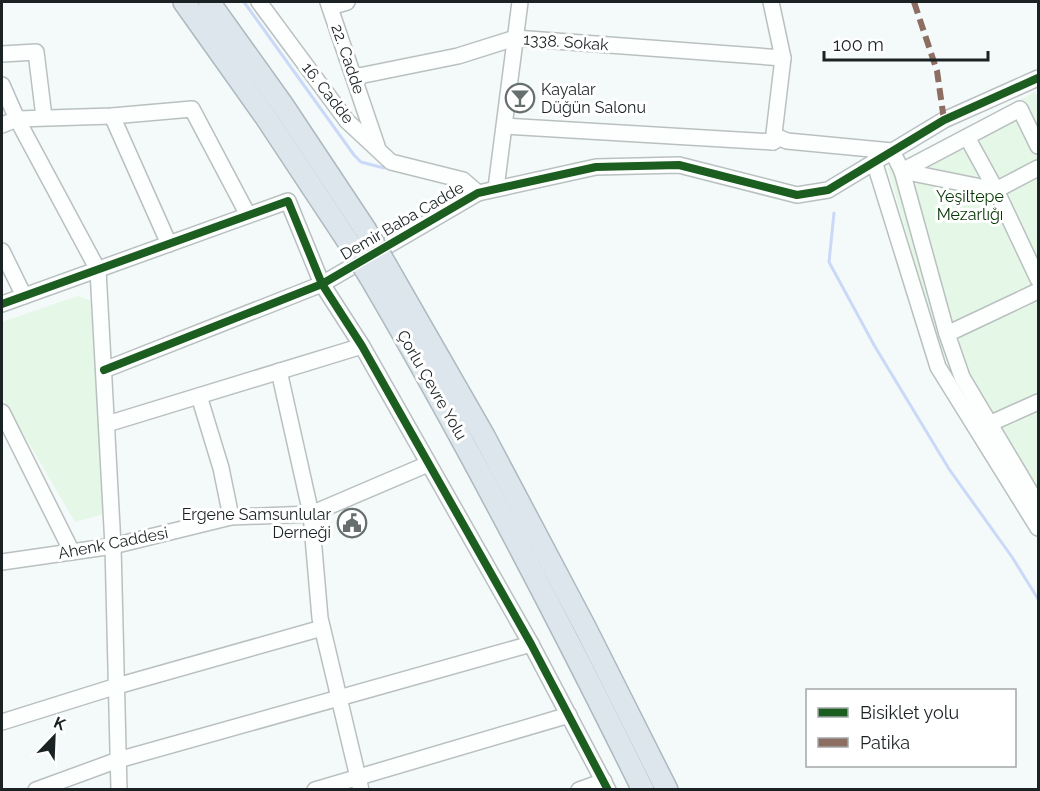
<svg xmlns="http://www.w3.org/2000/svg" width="1040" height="791" font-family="Raleway,sans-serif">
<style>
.green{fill:#e5f7e6}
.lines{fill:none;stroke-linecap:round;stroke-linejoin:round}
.stream{stroke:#c9d9f7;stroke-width:3}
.minor-casing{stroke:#b9c0c0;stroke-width:18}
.highway-casing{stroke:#acb9be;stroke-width:24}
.minor{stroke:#fdfefe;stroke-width:15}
.highway{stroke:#dce6ec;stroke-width:21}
.highway-bridge-casing{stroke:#acb9be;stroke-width:24;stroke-linecap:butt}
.highway-bridge{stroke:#dce6ec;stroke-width:21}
.quiet{stroke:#8d6e63;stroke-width:6;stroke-dasharray:12 6;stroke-linecap:butt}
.cycleway-casing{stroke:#fff;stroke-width:11}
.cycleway{stroke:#1b5e20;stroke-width:8}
.labels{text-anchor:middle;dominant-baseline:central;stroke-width:6;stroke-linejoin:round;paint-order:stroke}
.street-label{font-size:16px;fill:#1a2223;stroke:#fff}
.poi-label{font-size:16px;fill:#1a2223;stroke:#fff;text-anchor:start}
.park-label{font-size:16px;fill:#033501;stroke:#fff}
</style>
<rect width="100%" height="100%" fill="#f4fafa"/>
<g class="green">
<path d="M1035,92L1038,99V515L951,372L935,334L888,168Z"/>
<path d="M78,296L91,301L104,514L75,522L2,397V322Z"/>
</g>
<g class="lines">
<g class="stream">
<path d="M244,2L354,155L361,162L384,168"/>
<path d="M834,213L829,262L874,345L949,469L1012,557L1038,599"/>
</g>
<g class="minor-casing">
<g id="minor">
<path d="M259,2L347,121L391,162L463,180L478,193"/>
<path d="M328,2L377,146"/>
<path d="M771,2L783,58L773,142"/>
<path d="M330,7L347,2"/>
<path d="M2,54L36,52L44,117"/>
<path d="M354,77L458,56L515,38L783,58"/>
<path d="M2,85L17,119L98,270L113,546L119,790"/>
<path d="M112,116L169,244"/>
<path d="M2,125L17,119L112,116L192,109L248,215"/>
<path d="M505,126L773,142L780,138L787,141L892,151L902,171L947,334L962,377L1038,505"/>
<path d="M967,137L996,190L1038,279"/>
<path d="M874,161L938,367L1038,528"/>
<path d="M902,171L1020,109L1038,146"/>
<path d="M902,171L996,190L1038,168"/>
<path d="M496,188L520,2"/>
<path d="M2,251L24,296"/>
<path d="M2,304L288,201L322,284L362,346L531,644L608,790"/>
<path d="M947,334L1038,291"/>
<path d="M104,370L322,284L478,193L596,167L679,165L797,195L828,190L944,120L1038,78"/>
<path d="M279,371L311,514L320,618L361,790"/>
<path d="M199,396L221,468L231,517"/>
<path d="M2,412L72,552"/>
<path d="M107,424L362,346"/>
<path d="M989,424L1038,402"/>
<path d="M2,562L113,546L231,517L311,514L428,464"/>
<path d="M2,722L117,686L322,628"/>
<path d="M36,790L118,760L531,644"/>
<path d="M315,790L569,715"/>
<path d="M579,790L604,781"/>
</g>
</g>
<g class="highway-casing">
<g id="highway">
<path d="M184,2L265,116L347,240"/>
<path d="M209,2L282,104L365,229"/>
<path d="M387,267L484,436L585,627L667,790"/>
<path d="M370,277C468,444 557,616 643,790"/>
</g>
</g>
<use href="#minor" class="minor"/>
<use href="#highway" class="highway"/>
<g class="highway-bridge-casing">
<g id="highway-bridge">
<path d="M365,229L387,267"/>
<path d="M347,240L370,277"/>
</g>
</g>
<use href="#highway-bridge" class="highway-bridge"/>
<path class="quiet" d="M914,2L937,71L944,120"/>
<g class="cycleway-casing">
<g id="cycleway">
<path d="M2,304L288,201L322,284L362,346L531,644L608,790"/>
<path d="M104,370L322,284L478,193L596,167L679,165L797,195L828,190L944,120L1038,78"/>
</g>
</g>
<use href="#cycleway" class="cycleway"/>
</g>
<defs>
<g id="bar-ring" transform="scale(1.5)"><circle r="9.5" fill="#fff" stroke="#666e6e" stroke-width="1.5"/><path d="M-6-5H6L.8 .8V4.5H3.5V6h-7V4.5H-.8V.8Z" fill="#666e6e"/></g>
<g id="civic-ring" transform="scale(1.5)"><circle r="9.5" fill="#fff" stroke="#666e6e" stroke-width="1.5"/><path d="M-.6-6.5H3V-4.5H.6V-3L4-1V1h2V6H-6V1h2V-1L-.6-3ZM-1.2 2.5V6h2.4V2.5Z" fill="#666e6e"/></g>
</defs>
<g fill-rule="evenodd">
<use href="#bar-ring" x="520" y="98"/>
<use href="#civic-ring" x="352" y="523"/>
</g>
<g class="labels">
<g class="street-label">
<text transform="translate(566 42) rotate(4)">1338. Sokak</text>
<text transform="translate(348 59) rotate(71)">22. Cadde</text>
<text transform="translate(328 93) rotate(52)">16. Cadde</text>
<text transform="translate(402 221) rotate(-30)">Demir Baba Cadde</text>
<text transform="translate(432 385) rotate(60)">Çorlu Çevre Yolu</text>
<text transform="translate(113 543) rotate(-11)">Ahenk Caddesi</text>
</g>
<g class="poi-label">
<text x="541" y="89">Kayalar<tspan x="541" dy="18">Düğün Salonu</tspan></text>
<text x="331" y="514" text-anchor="end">Ergene Samsunlular<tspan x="331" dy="18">Derneği</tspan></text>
</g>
<g class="park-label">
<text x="970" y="196">Yeşiltepe<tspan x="970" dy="18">Mezarlığı</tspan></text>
</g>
</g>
<rect width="1040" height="791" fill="none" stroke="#1a2223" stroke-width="6"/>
<rect x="806" y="689" width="210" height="78" fill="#ffffff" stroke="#a3a7a7" stroke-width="1.5"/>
<rect x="818" y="708" width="30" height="9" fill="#1b5e20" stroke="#a3a7a7" stroke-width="1.5"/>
<text x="860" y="719" font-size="18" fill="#1a2223">Bisiklet yolu</text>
<rect x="818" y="738" width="30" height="9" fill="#8d6e63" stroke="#a3a7a7" stroke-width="1.5"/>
<text x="860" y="749" font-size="18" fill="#1a2223">Patika</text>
<g transform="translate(54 737) rotate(23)" stroke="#ffffff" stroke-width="4.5" paint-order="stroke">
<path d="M0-4.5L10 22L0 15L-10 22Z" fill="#1a2223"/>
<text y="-9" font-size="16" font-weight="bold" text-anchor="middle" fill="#1a2223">K</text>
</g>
<path d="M824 51v9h164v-9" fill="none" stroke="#1a2223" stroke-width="3"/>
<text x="833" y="51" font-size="18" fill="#1a2223" stroke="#ffffff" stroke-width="4.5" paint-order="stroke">100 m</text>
</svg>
